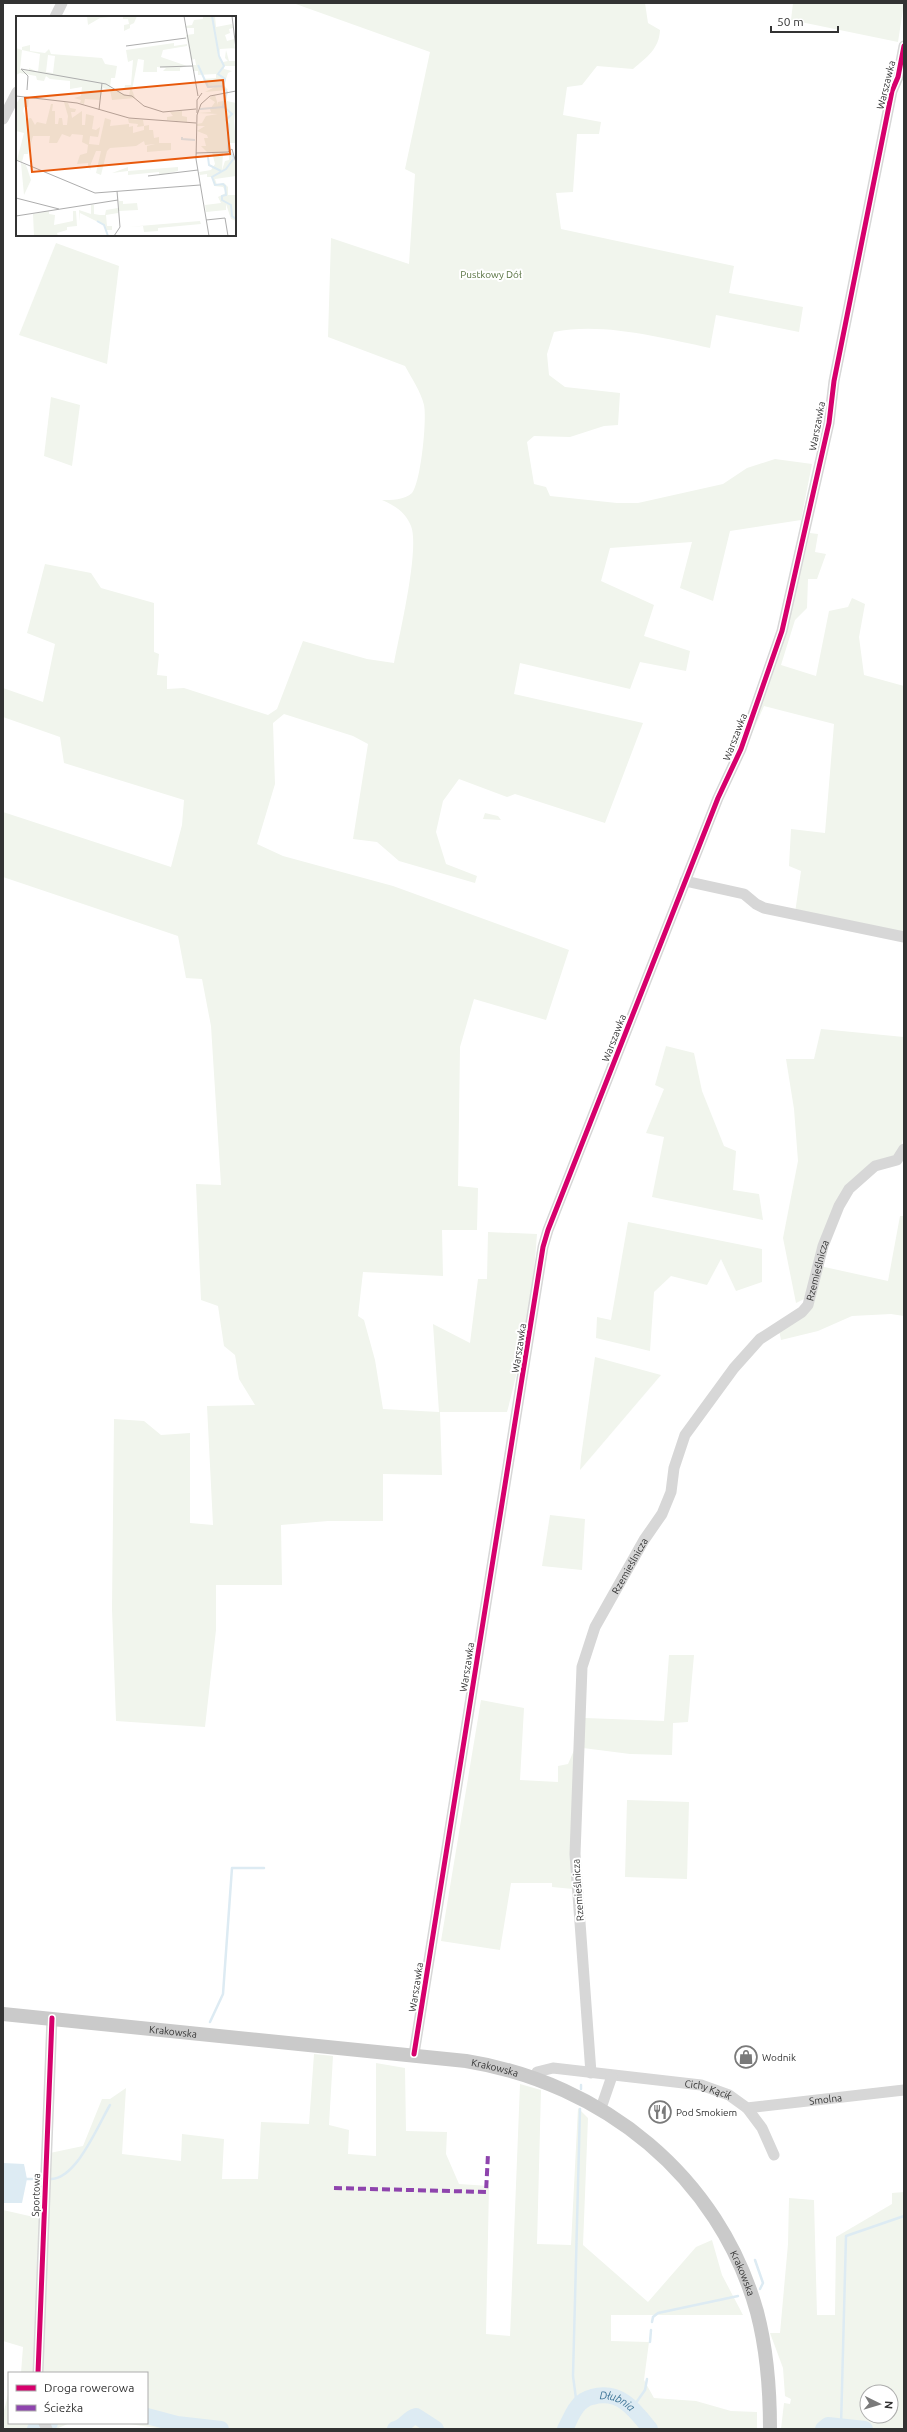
<svg xmlns="http://www.w3.org/2000/svg" width="907" height="2432" font-family="Ubuntu,sans-serif">
<style>
.green{fill:#f1f5ed;fill-rule:evenodd}
.water{fill:#ddebf3}
.lines{fill:none;stroke-linecap:round;stroke-linejoin:round}
.stream{stroke:#ddebf3;stroke-width:2.5}
.river{stroke:#ddebf3;stroke-width:16}
.minor{stroke:#d7d7d7;stroke-width:11}
.major{stroke:#cacaca;stroke-width:14}
.quiet{stroke:#8e44ad;stroke-width:4;stroke-dasharray:8 4;stroke-linecap:butt}
.cycleway-casing{stroke:#fff;stroke-width:8}
.cycleway{stroke:#d6006c;stroke-width:5}
.labels{text-anchor:middle;dominant-baseline:central;stroke-width:4;stroke-linejoin:round;paint-order:stroke}
.street-label{font-size:10px;fill:#333;stroke:#fff}
.park-label{font-size:10px;fill:#56703f;stroke:#fff}
.poi-label{font-size:10px;fill:#333;stroke:#fff;text-anchor:start}
.water-label{font-size:11px;font-style:italic;fill:#3f7597;stroke:#fff}
.inset-river{fill:none;stroke:#ddebf3;stroke-width:2}
.inset-road{fill:none;stroke:#adadad;stroke-width:1}
.view{fill:#e8590c;fill-opacity:0.15;stroke:#e8590c;stroke-width:2}
.inset-edge{fill:none;stroke:#333;stroke-width:2}
</style>
<rect width="100%" height="100%" fill="#fff"/>
<g class="green">
<path d="M293,3H645L648,23L660,30C659,49 647,57 633,69L597,66L582,85L567,87L563,115L601,122L599,134H577L573,192L556,193L561,229L734,266L729,293L803,307L799,332L716,315L710,348C662,338 603,322 554,332L547,354L549,375L565,387L620,393L618,425L604,426L570,437L534,436L527,442L534,484L546,487L550,496L617,503H638L723,484L747,468L775,459L812,464L801,520L730,531L713,601L680,588L692,542L610,548L601,581L654,605L644,636L690,651L686,671L640,662L630,689L520,663L514,694L643,723L605,823L515,794L507,797L459,779L443,801L436,832L446,864L477,876L475,883L399,861L377,842L353,839L368,744L353,736L284,714L273,723L275,784L257,844L283,856L393,886L569,950L546,1020L474,999L460,1047L458,1186L478,1188L477,1230H442L443,1276L363,1272L358,1316L364,1320L375,1360L383,1409L439,1412L433,1324L470,1343L478,1279H487L488,1232L537,1234C533,1295 523,1353 507,1412H440L442,1475L383,1474V1521H328L281,1525L282,1585H216V1630L205,1727L116,1721L112,1609L114,1419L144,1421L161,1435L190,1433V1523L213,1525L207,1406L255,1405L239,1379L235,1355L224,1346L218,1306L201,1300L196,1184L221,1185L211,1026L202,979L186,978L178,936L3,877V812L171,867L182,825L184,800L64,763L60,737L3,717V688L43,702L55,644L27,633L45,564L91,573L101,588L154,603V652L159,654L157,675L167,676V689L184,688L268,715L277,709L303,641L367,659L394,663C399,636 420,549 411,526C405,512 396,506 382,500C391,500 405,500 412,493C421,482 427,419 424,405C421,392 411,377 405,366L328,337L331,238L409,264L415,174L405,169L430,52Z"/>
<path d="M793,3H904L898,42L791,20Z"/>
<path d="M56,243L119,266L107,364L19,335Z"/>
<path d="M51,397L80,405L72,466L44,456Z"/>
<path d="M810,533L818,534L815,552L826,554L817,579H808L807,608L795,620L781,665L816,676L829,611L848,607L852,598L865,604L859,637L864,675L904,686V934L795,913L801,871L789,866L791,829L825,833L834,724L764,706L739,763C766,687 792,612 810,533Z"/>
<path d="M485,813L498,816L501,820L483,819Z"/>
<path d="M821,1029L904,1037V1136L898,1156L845,1187L804,1299L796,1303L783,1238L798,1161L794,1109L786,1059H814Z"/>
<path d="M666,1046L694,1053L702,1091L724,1146L736,1151L733,1190L759,1194L763,1220L652,1197L664,1137L646,1133L664,1089L655,1085Z"/>
<path d="M900,1216H904V1316L891,1314L852,1316L818,1331L781,1340L779,1330L804,1314L820,1266L888,1281Z"/>
<path d="M628,1222L762,1249V1282L736,1291L721,1259L707,1285L671,1276L654,1292L650,1351L596,1338L597,1317L611,1320Z"/>
<path d="M595,1357L661,1375L580,1470L581,1457Z"/>
<path d="M550,1515L585,1519L582,1570L542,1566Z"/>
<path d="M669,1655H694L688,1722L673,1723L672,1755L630,1754L583,1748L585,1718L664,1721Z"/>
<path d="M481,1700L524,1708L520,1780L558,1782V1766L568,1764L575,1748L573,1889L552,1887V1883H511L500,1950L441,1941Z"/>
<path d="M627,1800L689,1802L687,1879L625,1877Z"/>
<path d="M314,2054L333,2056L329,2125L349,2130L348,2154L376,2156V2063L405,2068L406,2131L447,2132L446,2154L459,2184L489,2186L486,2334L510,2336L520,2084L541,2090L537,2244L571,2245L578,2108L588,2118L583,2245L648,2302L696,2247L712,2240L722,2275L743,2315H611V2341L649,2342L644,2380L654,2398L696,2401L731,2411L757,2412V2429H164L122,2423H147V2373H21L23,2347L3,2341V2210L47,2220L50,2153L83,2146L102,2099H110L126,2088L122,2154L181,2161L182,2134L224,2139L222,2179H258L261,2122L309,2124Z"/>
<path d="M904,2192V2429H781L784,2403L790,2404L791,2399L785,2396L783,2368L770,2333H780L788,2244L789,2198L814,2200L817,2315H835L836,2237L892,2204V2193ZM867,2392H891V2416H867Z"/>
<path d="M9,2390V2423H41L45,2429H3V2415Z"/>
<path d="M51,2423H70L56,2429Z"/>
</g>
<path class="water" d="M3,2163L24,2164L27,2179L22,2203H3Z"/>
<g class="lines">
<g class="stream">
<path d="M210,2022L223,1994L232,1868H264"/>
<path d="M581,2089V2085"/>
<path d="M27,2179H42"/>
<path d="M49,2179C76,2181 98,2125 110,2105"/>
<path d="M755,2260L763,2283L760,2289"/>
<path d="M652,2322L653,2317L658,2313L738,2296"/>
<path d="M650,2342L651,2330"/>
<path d="M577,2406L573,2376L580,2109"/>
<path d="M633,2407L645,2390L647,2379"/>
<path d="M841,2426L846,2236L904,2216"/>
</g>
<g class="river">
<path d="M147,2416L177,2424L221,2429"/>
<path d="M35,2429L50,2423"/>
<path d="M395,2429C406,2427 407,2418 416,2416L436,2429"/>
<path id="s1" d="M565,2429C569,2422 572,2413 577,2407C580,2402 587,2398 592,2397C620,2389 635,2410 650,2429"/>
<path d="M823,2429L828,2425L865,2429"/>
</g>
<g class="minor">
<path d="M55,17L62,3"/>
<path d="M3,119L17,92"/>
<path d="M685,881L744,894L756,904L764,908L904,937"/>
<path d="M414,2054L543,1247L548,1230L718,798L741,749L782,631L829,423L834,381L892,91L898,77L904,46"/>
<path id="s2" d="M591,2073L575,1854L582,1667L595,1627L644,1540L662,1514L671,1492L674,1468L685,1435L734,1368L760,1339L802,1312L808,1305L823,1246L839,1206L849,1189L875,1166L897,1160L904,1149"/>
<path id="s3" d="M535,2078L537,2072L553,2068L701,2085L729,2095L747,2108L762,2128L774,2155"/>
<path d="M601,2108L612,2076"/>
<path id="s4" d="M747,2108L904,2090"/>
<path d="M38,2373L52,2018"/>
<path d="M44,2423L47,2429"/>
</g>
<path class="major" id="s5" d="M3,2014L466,2061C603,2083 719,2176 757,2312C767,2350 770,2390 770,2429"/>
<path class="quiet" d="M334,2188L486,2192L488,2154"/>
<g class="cycleway-casing">
<g id="cycleway">
<path d="M414,2054L543,1247L548,1230L718,798L741,749L782,631L829,423L834,381L892,91L898,77L904,46"/>
<path d="M38,2373L52,2018"/>
</g>
</g>
<use href="#cycleway" class="cycleway"/>
</g>
<defs>
<g id="shop-ring" transform="scale(1.15)"><circle r="9.5" fill="#fff" stroke="#7a7a7a" stroke-width="1.5"/><path d="M-5-2.5h2.3a2.7 3.5 0 0 1 5.4 0H5L5.5 6h-11ZM-1.5-2.5h3a1.5 2.3 0 0 0-3 0Z" fill="#7a7a7a"/></g>
<g id="restaurant-ring" transform="scale(1.15)"><circle r="9.5" fill="#fff" stroke="#7a7a7a" stroke-width="1.5"/><path d="M-5-6h1v4h1v-4h1v4h1v-4h1v5L-1.5 .5V6h-2V.5L-5-1ZM5-6V6H3V1.5H1.5Q1.5-4 5-6Z" fill="#7a7a7a"/></g>
</defs>
<g fill-rule="evenodd">
<use href="#shop-ring" x="746" y="2057"/>
<use href="#restaurant-ring" x="660" y="2112"/>
</g>
<g class="labels">
<g class="street-label">
<text transform="translate(886 85) rotate(-76)">Warszawka</text>
<text transform="translate(817 426) rotate(-79)">Warszawka</text>
<text transform="translate(735 737) rotate(-69)">Warszawka</text>
<text transform="translate(614 1038) rotate(-69)">Warszawka</text>
<text stroke="none"><textPath href="#s2" startOffset="880">Rzemieślnicza</textPath></text>
<text transform="translate(519 1348) rotate(-81)">Warszawka</text>
<text stroke="none"><textPath href="#s2" startOffset="519">Rzemieślnicza</textPath></text>
<text transform="translate(467 1667) rotate(-81)">Warszawka</text>
<text transform="translate(578 1890) rotate(-94)">Rzemieślnicza</text>
<text transform="translate(416 1987) rotate(-81)">Warszawka</text>
<text stroke="none"><textPath href="#s5" startOffset="171">Krakowska</textPath></text>
<text stroke="none"><textPath href="#s5" startOffset="495">Krakowska</textPath></text>
<text stroke="none"><textPath href="#s3" startOffset="180">Cichy Kącik</textPath></text>
<text stroke="none"><textPath href="#s4" startOffset="79">Smolna</textPath></text>
<text transform="translate(36 2195) rotate(-88)">Sportowa</text>
<text stroke="none"><textPath href="#s5" startOffset="830">Krakowska</textPath></text>
</g>
<g class="park-label">
<text x="491" y="274">Pustkowy Dół</text>
</g>
<g class="poi-label">
<text x="762" y="2057">Wodnik</text>
<text x="676" y="2112">Pod Smokiem</text>
</g>
<g class="water-label">
<text stroke="none"><textPath href="#s1" startOffset="70">Dłubnia</textPath></text>
</g>
</g>
<g transform="translate(16 16)">
<rect width="220" height="220" fill="#fff"/>
<path d="M71,0H106L84,2L72,9ZM107,0H121L118,7L114,9V12L108,15V9L113,8L112,3H107ZM187,0H199L200,11L216,8L217,12L213,13L214,17L209,19L211,25L218,23L220,44L219,32L204,33L203,41L207,46L212,45L209,42L210,34L213,45H220V50H208V53L216,55L212,57L208,69L212,74L189,76L199,71L192,72L187,63L200,62V58L182,59V55H178L177,49H180L179,43L175,44L170,19L178,18V12H170L169,10L176,9L178,4L187,3ZM158,27V30L171,28V30L147,34L145,41L171,50L164,52V55H147L150,52L141,51V56H127L128,44L122,43L116,74L119,82L96,84L94,74L87,72L84,84L69,83L68,88L55,85L64,87L65,84L58,82L65,80L66,71L54,73V65L34,63L30,60L28,65L21,64L20,60L4,57L0,59V32L6,34V31L14,29V35L29,37L33,33L35,38L86,42L89,48L101,50L99,62H95L94,72L113,80L114,74H108L109,69H115L117,44L112,46L110,34ZM6,34L24,38L22,56L13,52V55L4,53ZM32,39L39,40L37,57L30,56ZM211,76V85L220,87L218,105L220,127H213L212,132L220,148V160L199,163L201,169L208,167L212,171V179H220V205L215,203L210,188V194L190,196L189,189L205,187L202,181L210,177L207,171L198,170L196,161H191V158L184,159L183,156L195,154L199,148L196,136H191L185,130H190L188,122H192L191,119L181,115L189,110H181V108L186,107L190,100L202,98L182,97L195,96L194,93H183L195,92L199,86L193,82L199,79L202,89V86L207,85V79ZM207,137L213,138V144L209,145L206,154ZM4,82H13L12,91H8L7,95L10,103L15,102L19,109L21,106L30,108L35,88H37L36,95H39V108H42L43,102H46L47,109H51L52,100L48,86L52,87L54,92L60,93L59,96H55L56,102L66,95V109H69L70,98L78,100L76,113L80,114L84,111L83,117L82,121L74,120L73,128L83,129L89,102L95,104L94,110L113,108V111L117,110V117L128,114V110L121,111L122,108L113,107L112,103L127,104L128,110L133,109V114H137L138,122L143,121V127H155V134L131,136V130L139,128L129,129L128,125L120,130L94,132L91,135L85,159L80,157L85,135H80L74,150L75,154L72,151V147L61,148L64,139L71,137L72,129L66,126L67,119L56,118L54,121L46,118L41,127H33L34,120H17L12,138H8L6,146L1,144L8,117L0,115V88ZM166,95V100L171,101V106L151,104V101L157,100L154,96ZM5,147L10,149L15,164L8,179ZM112,151V155L162,151V155L143,159V156L112,159V155L96,157ZM102,176L103,185H107V188L121,187L122,194L103,195ZM75,189H78V198L84,199H89L90,194L102,192V197L90,199L91,210H96V214H90L92,220L88,209L64,197V206L63,194L75,198ZM33,195V198L39,199L38,209L57,205V195H60L61,210L51,211V214L41,217L42,220H18L17,198ZM184,205L185,208L142,212V215L128,216L127,210L111,211Z" fill="#f1f5ed" fill-rule="evenodd"/>
<path class="inset-river" d="M196,0L203,40L208,50L202,58L209,63L207,71L211,76L207,90L216,98L210,104L213,109L212,133L218,142L210,153L196,161L199,169L207,168L209,170L210,179L206,180V184L215,189L216,200L220,203M182,49L192,71L207,70M184,93L208,91M166,121V123L179,124M192,141L193,149L205,155M81,205L88,209L92,220"/>
<path class="inset-road" d="M168,0L182,80M216,0L220,33M110,30L170,22M144,51L177,50M11,74L12,60L5,53L90,68L108,79L116,80L128,90L147,96L180,93M0,80L61,87L113,102L180,107M83,94L86,67M181,97V84L186,77M180,137L212,136L216,133L220,147M0,144L79,177L184,169M132,160L182,154M0,182L43,193M0,200L102,184M190,204L209,202L212,220M98,220L104,211L101,175M193,220L180,143L181,99L185,88L194,80L220,75"/>
<path class="view" d="M207,64L214,138L16,156L9,82Z"/>
<rect width="220" height="220" class="inset-edge"/>
</g>
<rect width="907" height="2432" fill="none" stroke="#333333" stroke-width="8"/>
<rect x="8" y="2372" width="140" height="52" fill="#ffffff" stroke="#adadad"/>
<rect x="16" y="2385" width="20" height="6" fill="#d6006c" stroke="#adadad"/>
<text x="44" y="2392" font-size="12" fill="#333333">Droga rowerowa</text>
<rect x="16" y="2405" width="20" height="6" fill="#8e44ad" stroke="#adadad"/>
<text x="44" y="2412" font-size="12" fill="#333333">Ścieżka</text>
<g transform="translate(879 2404) rotate(95)"><circle r="19" fill="#ffffff" stroke="#adadad"/>
<path d="M0-3L7 15L0 10L-7 15Z" fill="#7a7a7a"/>
<text y="-6" font-size="11" font-weight="bold" text-anchor="middle" fill="#333333">N</text>
</g>
<path d="M771 26v6h67v-6" fill="none" stroke="#333333" stroke-width="2"/>
<text x="777" y="26" font-size="12" fill="#333333" stroke="#ffffff" stroke-width="3" paint-order="stroke">50 m</text>
</svg>
